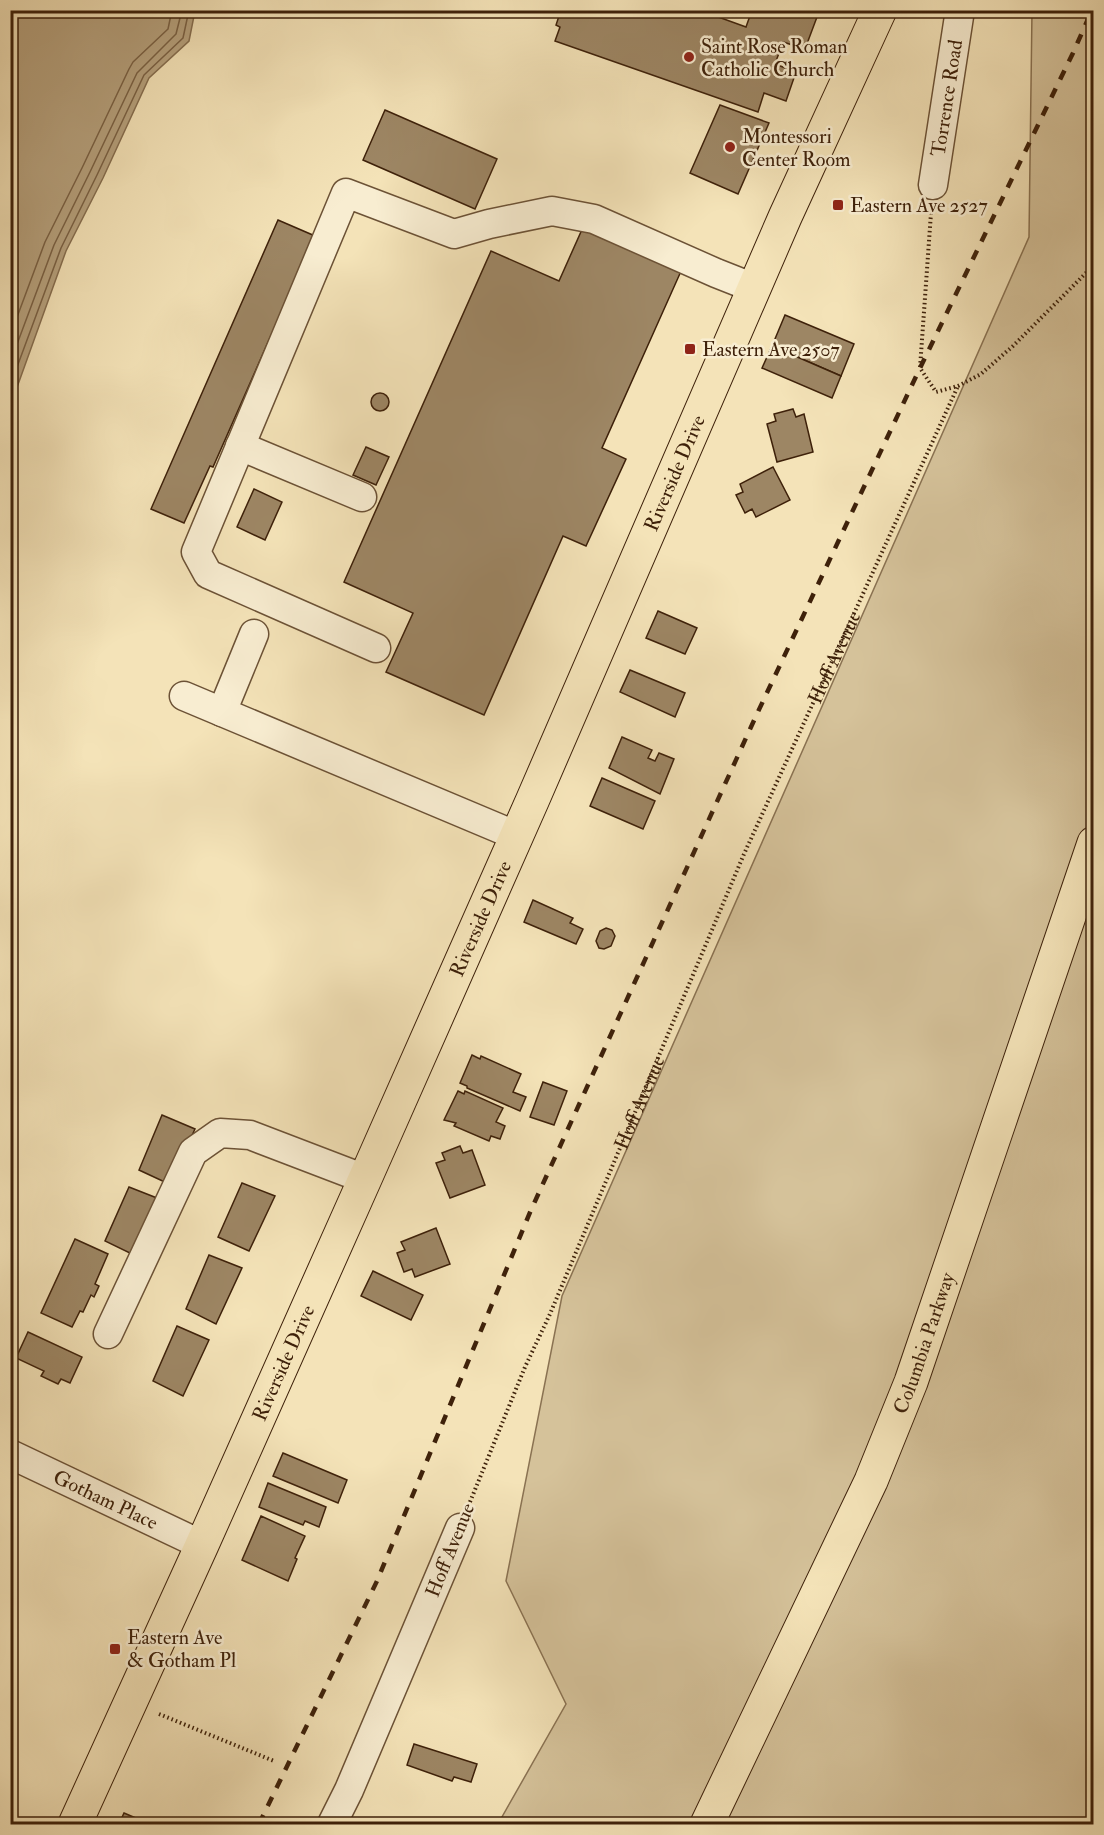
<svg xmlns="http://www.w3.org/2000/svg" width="1104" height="1835" font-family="'IM FELL Double Pica',serif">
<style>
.green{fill:#d5c29a;stroke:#8a7252;stroke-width:1.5}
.water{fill:#b6a17d;stroke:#866e4f;stroke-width:1.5}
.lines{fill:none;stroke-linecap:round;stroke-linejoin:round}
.shore{stroke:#7a6144;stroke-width:1.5}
.building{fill:#9d8664;stroke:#3e210a;stroke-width:1.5}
.minor-casing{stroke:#6c5236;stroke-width:31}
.major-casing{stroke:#3e210a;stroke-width:35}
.highway-casing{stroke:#3e210a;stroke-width:35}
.path{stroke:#3e210a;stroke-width:4;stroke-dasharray:1.5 3;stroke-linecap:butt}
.minor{stroke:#f8edd1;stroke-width:28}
.major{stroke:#f4e3b8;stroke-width:33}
.highway{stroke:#f4e3b8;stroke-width:33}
.rail{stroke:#3e210a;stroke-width:4.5;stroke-dasharray:10 10;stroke-linecap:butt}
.poi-dot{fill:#8f2418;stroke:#f8edd1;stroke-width:2}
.labels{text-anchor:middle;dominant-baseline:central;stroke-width:5;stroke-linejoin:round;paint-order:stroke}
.poi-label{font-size:20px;fill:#3e210a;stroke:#f8edd1;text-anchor:start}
.street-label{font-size:20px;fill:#3e210a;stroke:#f8edd1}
</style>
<rect width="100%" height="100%" fill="#f4e3b8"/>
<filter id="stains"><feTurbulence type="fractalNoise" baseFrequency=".00333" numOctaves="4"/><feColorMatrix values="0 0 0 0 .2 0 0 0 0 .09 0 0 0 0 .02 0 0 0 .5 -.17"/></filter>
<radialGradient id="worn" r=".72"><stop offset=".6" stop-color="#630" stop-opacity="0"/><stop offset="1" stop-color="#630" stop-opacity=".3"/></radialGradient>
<path class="green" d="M1032,11H1093V1824H498L566,1704L506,1581L562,1296L1029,237Z"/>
<path class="water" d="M11,10L195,11L189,41L149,78L103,178L66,251L11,404Z"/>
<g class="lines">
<g class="shore">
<path d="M10,336L45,242L82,168L129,69L133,62L168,29L172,10"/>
<path d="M10,363L54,245L90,172L137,73L176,34L182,10"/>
<path d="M10,386L61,248L97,175L144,75L183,38L189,10"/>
</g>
</g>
<g class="building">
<path d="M561,10H699L746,27L752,10H796L817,17L805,49L783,42L775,64L796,72L786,101L764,93L758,112L555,41L560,27L556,25Z"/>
<path d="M720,105L769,123L738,194L690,173Z"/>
<path d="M385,110L497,159L475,209L363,160Z"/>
<path d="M278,220L315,236L213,467L210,466L184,523L151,509Z"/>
<path d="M584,225L682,269L602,448L626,459L586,546L563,536L484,715L386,672L413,613L344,582L491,251L559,281Z"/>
<path d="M785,315L854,344L841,376L772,346Z"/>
<path d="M772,346L841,376L832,398L762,368Z"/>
<circle cx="380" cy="402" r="9"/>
<path d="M793,409L796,417L804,414L813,452L777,462L767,424L776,421L774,414Z"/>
<path d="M366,447L389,457L376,485L353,475Z"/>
<path d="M773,467L790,500L756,517L752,509L745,513L736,495L743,492L740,484Z"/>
<path d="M254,489L282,502L265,540L237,527Z"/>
<path d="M658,611L697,628L685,654L646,638Z"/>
<path d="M630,670L685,693L675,717L620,692Z"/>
<path d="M622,737L652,750L648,758L655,761L659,753L674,759L660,794L609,768Z"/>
<path d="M602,778L655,801L643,829L590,806Z"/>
<path d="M533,900L573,918L570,923L583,929L576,944L524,922Z"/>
<path d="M606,928L612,930L615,936L611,946L604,949L599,948L596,941L600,931Z"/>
<path d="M472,1055L480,1059L481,1056L521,1074L513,1092L526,1097L520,1111L467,1088V1086L460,1083Z"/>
<path d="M543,1082L567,1091L554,1125L530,1117Z"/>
<path d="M458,1091L464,1094L465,1091L503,1108L496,1122L505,1126L500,1139L491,1136L489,1141L454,1126L456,1123L444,1120Z"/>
<path d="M162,1115L195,1129L169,1184L139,1170Z"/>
<path d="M460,1146L463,1153L472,1150L485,1185L450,1198L436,1163L445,1160L442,1153Z"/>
<path d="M242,1183L275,1196L249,1251L218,1237Z"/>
<path d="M129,1187L162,1200L136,1256L105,1241Z"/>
<path d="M436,1228L450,1264L415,1277L412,1269L404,1272L397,1253L405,1250L401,1242Z"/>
<path d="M75,1239L108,1254L95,1284L99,1286L94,1297L91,1295L83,1312L80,1311L72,1327L41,1313Z"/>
<path d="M209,1255L242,1268L216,1324L186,1309Z"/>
<path d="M373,1271L423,1295L411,1320L361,1296Z"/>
<path d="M177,1326L209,1340L183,1396L153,1381Z"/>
<path d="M28,1332L82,1357L70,1383L61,1379L58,1384L41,1376L44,1371L16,1358Z"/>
<path d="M283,1453L347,1480L338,1503L273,1476Z"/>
<path d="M268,1483L326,1507L319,1527L305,1521L303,1525L259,1507Z"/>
<path d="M261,1516L305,1536L295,1558L297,1559L288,1581L242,1560Z"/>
<path d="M414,1744L477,1764L471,1782L454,1777L452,1781L407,1765Z"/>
<path d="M124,1813L145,1822L144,1824H119Z"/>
</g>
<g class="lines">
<g class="minor-casing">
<g id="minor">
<path id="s2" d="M933,185L960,10"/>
<path d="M240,446L362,497"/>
<path d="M376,648L208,574L196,552L346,193L454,234L489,224L552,211L594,219L716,273L754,288"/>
<path d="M184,696L517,836"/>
<path d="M222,712L254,634"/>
<path d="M108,1334L193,1152L220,1133L250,1135L365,1179"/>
<path id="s3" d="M10,1454L202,1545"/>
<path d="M332,1824L349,1790L460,1528"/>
</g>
</g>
<g class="major-casing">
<g id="major">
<path id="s4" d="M75,1824L202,1545L365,1179L533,799L785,217L880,10"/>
</g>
</g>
<g class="highway-casing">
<g id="highway">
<path id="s5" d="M707,1824L871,1481L911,1382L1094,843"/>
</g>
</g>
<g class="path">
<path d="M931,213L920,368L936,392L958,386L981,374L1013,346L1094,265"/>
<path id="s1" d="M470,1502L525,1367L550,1314L744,854L958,386"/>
<path d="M159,1714L274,1761"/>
</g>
<use href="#minor" class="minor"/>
<use href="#major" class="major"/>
<use href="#highway" class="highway"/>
<path class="rail" d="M259,1824L377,1581L531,1210L756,716L920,368L1073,53L1092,10"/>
</g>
<g class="poi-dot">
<circle cx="689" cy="57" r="6"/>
<circle cx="730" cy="147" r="6"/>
<rect x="832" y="199" width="12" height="12" rx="3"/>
<rect x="684" y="343" width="12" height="12" rx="3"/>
<rect x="109" y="1643" width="12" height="12" rx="3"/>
</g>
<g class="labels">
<g class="poi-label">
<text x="701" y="46">Saint Rose Roman<tspan x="701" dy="23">Catholic Church</tspan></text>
<text x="742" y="136">Montessori<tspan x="742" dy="23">Center Room</tspan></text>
<text x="850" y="205">Eastern Ave 2527</text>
<text x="702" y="349">Eastern Ave 2507</text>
<text x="127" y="1637">Eastern Ave<tspan x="127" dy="23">&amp; Gotham Pl</tspan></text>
</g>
<g class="street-label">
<text stroke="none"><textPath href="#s2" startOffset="88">Torrence Road</textPath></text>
<text stroke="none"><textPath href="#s4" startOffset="1478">Riverside Drive</textPath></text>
<text stroke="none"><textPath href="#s1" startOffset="920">Hoff Avenue</textPath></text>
<text stroke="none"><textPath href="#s4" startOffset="992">Riverside Drive</textPath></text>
<text stroke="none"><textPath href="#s1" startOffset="434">Hoff Avenue</textPath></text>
<text stroke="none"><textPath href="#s5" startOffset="528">Columbia Parkway</textPath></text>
<text stroke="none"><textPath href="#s4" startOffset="506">Riverside Drive</textPath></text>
<text stroke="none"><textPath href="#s3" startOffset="106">Gotham Place</textPath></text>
<text transform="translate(450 1550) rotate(-68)">Hoff Avenue</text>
</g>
</g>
<rect width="1104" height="1835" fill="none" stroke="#f4e3b8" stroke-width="36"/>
<rect x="12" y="12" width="1080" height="1811" fill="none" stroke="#3e210a" stroke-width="3"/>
<rect x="18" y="18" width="1068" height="1799" fill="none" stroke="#3e210a" stroke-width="1.5"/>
<rect width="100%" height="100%" filter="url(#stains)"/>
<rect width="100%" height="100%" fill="url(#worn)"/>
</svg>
